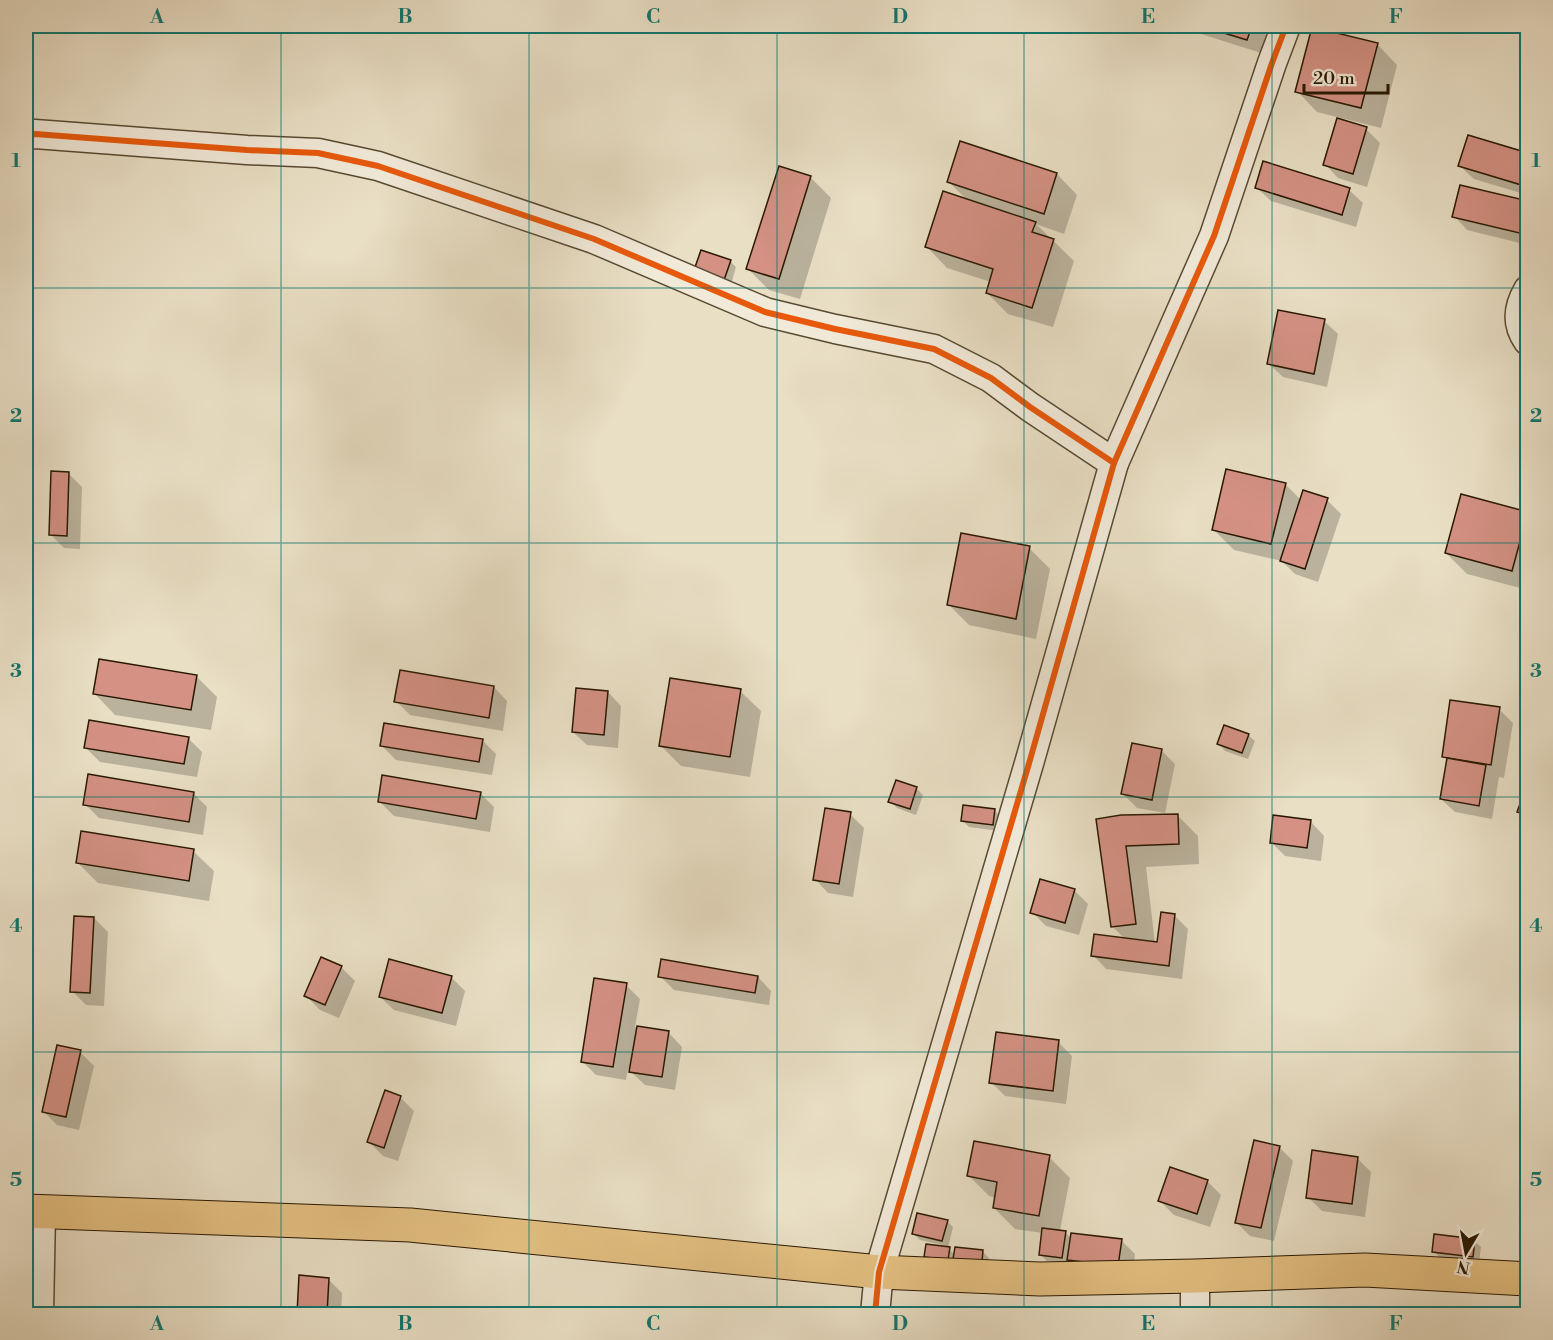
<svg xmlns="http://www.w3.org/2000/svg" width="1553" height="1340" font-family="'Libre Bodoni',serif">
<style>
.shadow{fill:#0003}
.building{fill:#d49184;stroke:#291801;stroke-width:1.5}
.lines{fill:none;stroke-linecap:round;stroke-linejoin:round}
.minor-casing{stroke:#594a32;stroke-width:31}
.major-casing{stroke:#291801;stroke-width:35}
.minor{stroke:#f1ead9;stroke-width:28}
.major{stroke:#e4c082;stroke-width:33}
.cycleway-casing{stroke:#f1ead9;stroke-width:10}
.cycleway{stroke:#e8590c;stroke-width:6}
.grid{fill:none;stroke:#0f766e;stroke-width:1.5;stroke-opacity:0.55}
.neatline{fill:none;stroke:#0f766e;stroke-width:2}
.grid-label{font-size:20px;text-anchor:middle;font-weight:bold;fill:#0f766e}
</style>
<rect width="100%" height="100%" fill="#e9dfc5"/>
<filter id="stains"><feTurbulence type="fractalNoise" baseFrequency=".00333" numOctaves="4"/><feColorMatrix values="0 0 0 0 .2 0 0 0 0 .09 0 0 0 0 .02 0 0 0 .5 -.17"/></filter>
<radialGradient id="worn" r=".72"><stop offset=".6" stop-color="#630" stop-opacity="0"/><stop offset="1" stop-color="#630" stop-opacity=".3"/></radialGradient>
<g class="shadow">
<path d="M1176,26H1257L1267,36L1261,53Z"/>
<path d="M1377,44L1397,65L1381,128L1317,112L1297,91Z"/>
<path d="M1366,129L1380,143L1367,187L1338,178L1325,164Z"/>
<path d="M1528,155V195L1474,179L1460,166Z"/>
<path d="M1057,174L1077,195L1064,234L1036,224L1074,261L1053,327L1008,314L987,293L991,282L947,268L927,247L968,201L949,182Z"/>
<path d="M810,177L831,198L800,299L769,290L748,269Z"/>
<path d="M1257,188L1349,190L1363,203L1356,227L1271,201Z"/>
<path d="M1528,203V245L1467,230L1454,216Z"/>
<path d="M702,252L730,261L736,267L730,288Z"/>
<path d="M1324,321L1338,334L1327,387L1283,377L1269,364Z"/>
<path d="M68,473L82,487L80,549L64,548L51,535Z"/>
<path d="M1285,484L1301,500H1327L1341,514L1318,582L1295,574L1282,561L1234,550L1213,529Z"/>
<path d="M1462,496L1528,514V590L1467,574L1446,553Z"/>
<path d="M1029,548L1050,569L1036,639L969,625L949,605Z"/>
<path d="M196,676L217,697L211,730L115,715L95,694Z"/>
<path d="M494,687L507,701L503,731L410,715L396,701Z"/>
<path d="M740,691L761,711L750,777L681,766L660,745Z"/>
<path d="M608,692L621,706L618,748L587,745L573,732Z"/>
<path d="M1499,709L1513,723L1504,778L1499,777L1492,819L1455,812L1441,799L1448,761L1443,756Z"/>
<path d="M1248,735L1255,741L1248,759L1225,751L1219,744Z"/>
<path d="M188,738L202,752L197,777L100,762L86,748Z"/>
<path d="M482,740L496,754L492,775L396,760L382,746Z"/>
<path d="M1161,750L1175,764L1165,813L1137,808L1123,794Z"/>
<path d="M897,782L917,789L923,795L916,815L897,808L890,801Z"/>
<path d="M1528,787V820L1519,812Z"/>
<path d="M193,793L207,807L203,835L99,818L85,804Z"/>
<path d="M480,793L494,807L490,832L394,816L380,802Z"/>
<path d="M995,811L1001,817L999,831L969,827L963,821Z"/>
<path d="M850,814L864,828L853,897L828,893L815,879Z"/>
<path d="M1177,815L1198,836L1199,864L1146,867L1155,943H1159L1174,915L1188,929L1182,979L1106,969L1093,955L1125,939L1112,926L1098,820Z"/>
<path d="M1311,822L1324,836L1321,861L1285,856L1272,843Z"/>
<path d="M193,851L214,871L209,901L98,883L77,862Z"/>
<path d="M1074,890L1088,904L1079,935L1046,926L1032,912Z"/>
<path d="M94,918L108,932L104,1006L86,1005L72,991Z"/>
<path d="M341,967L355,981L339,1018L320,1010L306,996Z"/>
<path d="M660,976L758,977L771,991L769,1005L674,990Z"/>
<path d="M451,977L465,991L456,1026L394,1010L380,997Z"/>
<path d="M626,985L640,999L635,1027L669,1033L682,1047L675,1090L645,1085L628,1069L626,1080L596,1075L582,1061Z"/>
<path d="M1058,1042L1072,1056L1066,1104L1005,1096L991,1082Z"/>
<path d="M80,1052L94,1066L79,1130L57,1125L43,1111Z"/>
<path d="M400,1097L414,1111L398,1161L383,1156L369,1142Z"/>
<path d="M1279,1147L1293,1161L1274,1241L1250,1236L1236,1222Z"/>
<path d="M1049,1157L1070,1178L1060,1231L1065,1232L1071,1238L1121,1240L1135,1254L1132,1279L1083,1273L1069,1260V1263L1047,1261L1040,1254L1043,1233L1015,1229L994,1208L996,1198L989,1196L968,1175Z"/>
<path d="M1357,1158L1371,1172L1365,1217L1322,1211L1308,1197Z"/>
<path d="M1207,1181L1221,1195L1210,1227L1174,1215L1160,1201Z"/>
<path d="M947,1221L953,1227L948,1248L955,1255L982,1251L989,1258L988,1268L933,1263L926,1256L946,1248L947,1246L920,1240L914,1234Z"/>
<path d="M1474,1240L1481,1247L1479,1263L1440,1258L1434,1251Z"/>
<path d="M301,1277L328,1279L342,1293L341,1314H298Z"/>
</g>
<g class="building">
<path d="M1201,26H1252L1247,40Z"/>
<path d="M1312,27L1378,43L1361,108L1295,92Z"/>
<path d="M1337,118L1367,127L1353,174L1323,165Z"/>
<path d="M1468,135L1528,153V187L1458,166Z"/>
<path d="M960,141L1057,173L1044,214L947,182Z"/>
<path d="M1263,161L1350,188L1342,215L1255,188Z"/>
<path d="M779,166L811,176L779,279L746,269Z"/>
<path d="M1460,185L1528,201V235L1452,217Z"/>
<path d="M943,191L1036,222L1032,232L1054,239L1032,308L986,293L993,269L925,247Z"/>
<path d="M701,250L731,260L723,283L693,273Z"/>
<path d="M1278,310L1325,319L1314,374L1267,364Z"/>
<path d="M1226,469L1286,483L1271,544L1212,530Z"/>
<path d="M51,471L69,472L67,536L49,535Z"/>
<path d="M1303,490L1328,498L1305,569L1280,561Z"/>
<path d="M1461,494L1528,512L1512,571L1445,553Z"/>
<path d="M961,533L1030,546L1016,619L947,605Z"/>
<path d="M99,659L197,675L191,710L93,694Z"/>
<path d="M400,670L494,686L489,718L394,702Z"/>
<path d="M670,678L741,689L730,757L659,746Z"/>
<path d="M576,688L608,691L604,735L572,732Z"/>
<path d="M1450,700L1500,707L1491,765L1442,757Z"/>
<path d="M89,720L189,737L184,764L84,748Z"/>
<path d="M384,723L483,739L479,762L380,746Z"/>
<path d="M1224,725L1249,734L1242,753L1217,744Z"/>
<path d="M1132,743L1162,749L1152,800L1121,794Z"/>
<path d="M1447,758L1486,765L1479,806L1440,799Z"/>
<path d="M88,774L194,792L189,822L83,805Z"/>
<path d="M382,775L481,792L476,819L378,802Z"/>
<path d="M896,780L917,787L910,809L888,802Z"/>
<path d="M1528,782V815L1517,812Z"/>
<path d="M963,805L995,809L993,825L961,821Z"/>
<path d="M825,808L851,812L839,884L813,880Z"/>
<path d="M1178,814L1179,844L1126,846L1136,924L1111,927L1096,819L1121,815Z"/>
<path d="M1273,815L1311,820L1307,848L1270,843Z"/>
<path d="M81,831L194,849L189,881L76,863Z"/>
<path d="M1040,879L1075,889L1065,923L1030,913Z"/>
<path d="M1161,912L1175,914L1169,966L1091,956L1094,934L1157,942Z"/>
<path d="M74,916L94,917L90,993L70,992Z"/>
<path d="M321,957L342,966L325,1005L304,996Z"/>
<path d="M389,959L452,976L442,1013L379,997Z"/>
<path d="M661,959L758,976L755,993L658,977Z"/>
<path d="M594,978L627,983L613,1067L581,1062Z"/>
<path d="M637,1026L669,1031L662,1077L629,1072Z"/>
<path d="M996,1032L1059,1040L1053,1091L989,1083Z"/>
<path d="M57,1045L81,1050L66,1117L42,1112Z"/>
<path d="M385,1090L401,1096L384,1148L367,1142Z"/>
<path d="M1254,1140L1280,1146L1261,1228L1235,1223Z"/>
<path d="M974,1141L1050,1155L1039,1216L993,1208L997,1182L967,1176Z"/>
<path d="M1312,1150L1358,1157L1352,1204L1306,1198Z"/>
<path d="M1170,1167L1208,1180L1197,1214L1158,1201Z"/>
<path d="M917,1213L948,1220L942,1241L912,1234Z"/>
<path d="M1042,1228L1066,1231L1062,1258L1039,1255Z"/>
<path d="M1071,1233L1122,1239L1118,1266L1067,1260Z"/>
<path d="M1434,1234L1475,1239L1473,1257L1432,1252Z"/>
<path d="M926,1244L950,1247L948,1260L924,1257Z"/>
<path d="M955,1247L983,1250L982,1262L953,1259Z"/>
<path d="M299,1275L329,1278L327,1314H297Z"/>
</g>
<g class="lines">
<g class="minor-casing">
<g id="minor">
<path d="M26,135L35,134L247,150L318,153L378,166L594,239L765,312L835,329L934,349L991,378L1030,407L1114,463"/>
<path d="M1528,290C1518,307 1516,324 1528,341"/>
<path d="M39,1314L41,1212"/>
<path d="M875,1314L879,1272L1030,760L1114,463L1214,236L1272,63L1286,26"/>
<path d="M1195,1314V1276"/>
</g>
</g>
<g class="major-casing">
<path id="major" d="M26,1211L410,1225L879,1272L1040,1279L1195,1276L1365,1270L1528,1279"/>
</g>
<use href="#minor" class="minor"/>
<use href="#major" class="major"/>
<g class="cycleway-casing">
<g id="cycleway">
<path d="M26,135L35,134L247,150L318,153L378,166L594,239L765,312L835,329L934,349L991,378L1030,407L1114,463"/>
<path d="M875,1314L879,1272L1030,760L1114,463L1214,236L1272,63L1286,26"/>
</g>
</g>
<use href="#cycleway" class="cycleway"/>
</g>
<path class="grid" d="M281,26V1314M529,26V1314M777,26V1314M1024,26V1314M1272,26V1314M26,288H1528M26,543H1528M26,797H1528M26,1052H1528"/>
<rect width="1553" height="1340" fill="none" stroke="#e9dfc5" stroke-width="66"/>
<g transform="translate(1466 1253) rotate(190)" stroke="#f1ead9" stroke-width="4.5" paint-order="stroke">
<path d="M0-4.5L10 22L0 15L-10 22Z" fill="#291801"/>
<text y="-9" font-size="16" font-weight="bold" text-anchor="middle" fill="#291801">N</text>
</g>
<path d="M1304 84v9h84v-9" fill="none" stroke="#291801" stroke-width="3"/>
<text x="1313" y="84" font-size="18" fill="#291801" stroke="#f1ead9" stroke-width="4.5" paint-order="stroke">20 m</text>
<rect x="33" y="33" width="1487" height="1274" class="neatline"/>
<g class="grid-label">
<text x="157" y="23">A</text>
<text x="405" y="23">B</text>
<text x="653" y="23">C</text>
<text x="900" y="23">D</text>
<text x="1148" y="23">E</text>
<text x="1396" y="23">F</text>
<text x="16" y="167">1</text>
<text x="1536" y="167">1</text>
<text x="16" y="422">2</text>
<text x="1536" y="422">2</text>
<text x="16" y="677">3</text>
<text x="1536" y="677">3</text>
<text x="16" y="932">4</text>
<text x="1536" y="932">4</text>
<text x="16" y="1186">5</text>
<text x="1536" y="1186">5</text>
<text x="157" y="1330">A</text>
<text x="405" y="1330">B</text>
<text x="653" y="1330">C</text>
<text x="900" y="1330">D</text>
<text x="1148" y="1330">E</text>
<text x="1396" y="1330">F</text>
</g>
<rect width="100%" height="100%" filter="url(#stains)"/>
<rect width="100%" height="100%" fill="url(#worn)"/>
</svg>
